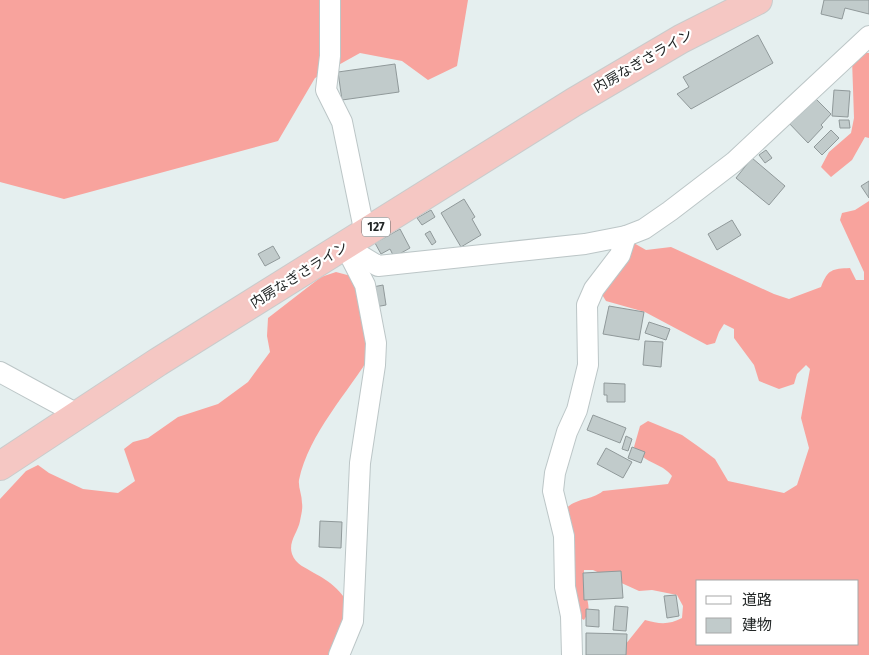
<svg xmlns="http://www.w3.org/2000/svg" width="869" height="655" font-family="'Fira Sans','Noto Sans JP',sans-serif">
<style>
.forest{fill:#f8a39d;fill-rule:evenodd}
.building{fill:#c1cbcb;stroke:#90999a}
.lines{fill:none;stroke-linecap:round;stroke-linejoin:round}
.minor-casing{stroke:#bcc6c7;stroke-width:22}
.highway-casing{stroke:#cacbcb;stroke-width:30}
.minor{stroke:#fff;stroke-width:20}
.highway{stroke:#f5c7c3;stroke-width:28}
.labels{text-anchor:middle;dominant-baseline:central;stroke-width:4.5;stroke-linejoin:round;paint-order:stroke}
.shield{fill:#fff;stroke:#646767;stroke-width:1}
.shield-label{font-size:12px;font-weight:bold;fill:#222626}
.street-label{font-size:14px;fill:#222626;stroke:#fff}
</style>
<rect width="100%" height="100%" fill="#e5efef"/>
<g class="forest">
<path d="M0,0H468L457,66L428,80L402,61L360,53L315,78L278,141L64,199L0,182Z"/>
<path d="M862,53H869V138L865,137L852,160L831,177L821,167L829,152L851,133L854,118L852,59Z"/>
<path d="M869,201V655H594L621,650L645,620C659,624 669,625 682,618L683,606L677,595L652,590L639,591L593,570H584C584,576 583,582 584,587C586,600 593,607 584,620L577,616L564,511C575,497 591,501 603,491L668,484L672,476C661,462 646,465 634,447L640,426L648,421L682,435L699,447L715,459L728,481L784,493L797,485L809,448L801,418L810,369L806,365L797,374L794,384L779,389L759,381L754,365L734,338V329L724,324L719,332L715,343L707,345L645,312L606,301L601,293L632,242L646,250L671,247L774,294L789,299L821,287C828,269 832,269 850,268L856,280H864V272L840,220L842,213L855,210ZM698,581H858V644H698Z"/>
<path d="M336,272L351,276L362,291L372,353C348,393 309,433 299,480C298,487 302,495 302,503C303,508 301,516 300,521C298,532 288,542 292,554C296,565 305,567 314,573C330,581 356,600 348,621C344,633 336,644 330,655H0V499L26,471L38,465L49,473L83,489L118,493L135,481L124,449L133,442L148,438L178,417L218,404L248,382L270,352L267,336L268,318L321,277Z"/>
</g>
<g class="building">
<path d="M824,0H869V14L845,8L842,19L821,14Z"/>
<path d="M758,35L773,63L691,109L677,94L689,87L683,77Z"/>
<path d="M395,64L399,92L342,100L338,72Z"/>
<path d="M834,90L850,91L848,117L832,116Z"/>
<path d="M813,96L831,114L821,125L823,127L808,143L787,121Z"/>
<path d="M839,120H849L850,128H840Z"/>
<path d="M831,130L839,138L822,155L814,147Z"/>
<path d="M766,150L772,158L765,163L759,155Z"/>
<path d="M752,158L785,186L769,205L736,178Z"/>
<path d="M869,181V198L861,186Z"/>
<path d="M464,199L475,217L472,219L481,235L461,247L441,213Z"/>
<path d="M431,210L435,217L422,225L417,218Z"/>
<path d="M732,220L741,235L717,250L708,234Z"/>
<path d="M400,229L410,248L394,257L390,249L381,254L375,243Z"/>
<path d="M430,231L436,242L432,245L425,234Z"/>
<path d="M273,246L280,258L265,266L258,254Z"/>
<path d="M383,285L386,305L375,307L373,287Z"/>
<path d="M609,306L644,312L639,340L603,334Z"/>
<path d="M649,322L670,329L666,340L645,333Z"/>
<path d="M645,341L663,342L661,367L643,365Z"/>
<path d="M604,383L625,384V402H607V395H604Z"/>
<path d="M593,415L626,428L620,443L587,430Z"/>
<path d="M626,436L632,439L628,451L622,449Z"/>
<path d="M632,447L645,452L641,463L628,458Z"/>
<path d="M606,448L632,462L623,478L597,464Z"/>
<path d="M320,521L342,522L341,548L319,547Z"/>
<path d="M621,571L623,598L584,600L583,573Z"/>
<path d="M676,595L679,616L667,618L664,596Z"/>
<path d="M615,606L628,607L626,631L613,630Z"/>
<path d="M586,609L599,610V627L586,626Z"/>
<path d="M586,633L627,634L626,655H586Z"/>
</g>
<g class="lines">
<g class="minor-casing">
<g id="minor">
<path d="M330,0V56L326,90L342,122L365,234"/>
<path d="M345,246L378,266L585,244L626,236L644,229L670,211L734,162L869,36"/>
<path d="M0,372L79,415"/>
<path d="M339,655L353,621L360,463L375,365L376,343L365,285L345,246"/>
<path d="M572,655L571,616L565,587L564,536L553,491L555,473L567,432L577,410L588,365L587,305L594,289L620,255L626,236"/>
</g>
</g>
<g class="highway-casing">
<path id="highway" d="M0,466L158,362L574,102L681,39L758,0"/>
</g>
<use href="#minor" class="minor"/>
<use href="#highway" class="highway"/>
</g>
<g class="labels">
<rect class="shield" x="362" y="217.5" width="28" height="19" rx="4"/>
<g class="shield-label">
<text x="376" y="227">127</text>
</g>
<g class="street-label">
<text transform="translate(643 61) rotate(-30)">内房なぎさライン</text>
<text transform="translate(299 275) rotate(-32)">内房なぎさライン</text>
</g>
</g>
<rect x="696" y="580" width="162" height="65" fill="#ffffff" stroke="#a7a8a8"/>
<rect x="706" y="596" width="25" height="8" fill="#ffffff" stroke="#a7a8a8"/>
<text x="742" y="605" font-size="15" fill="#222626">道路</text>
<rect x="706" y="618" width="25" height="15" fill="#c1cbcb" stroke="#a7a8a8"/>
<text x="742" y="630" font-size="15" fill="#222626">建物</text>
</svg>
